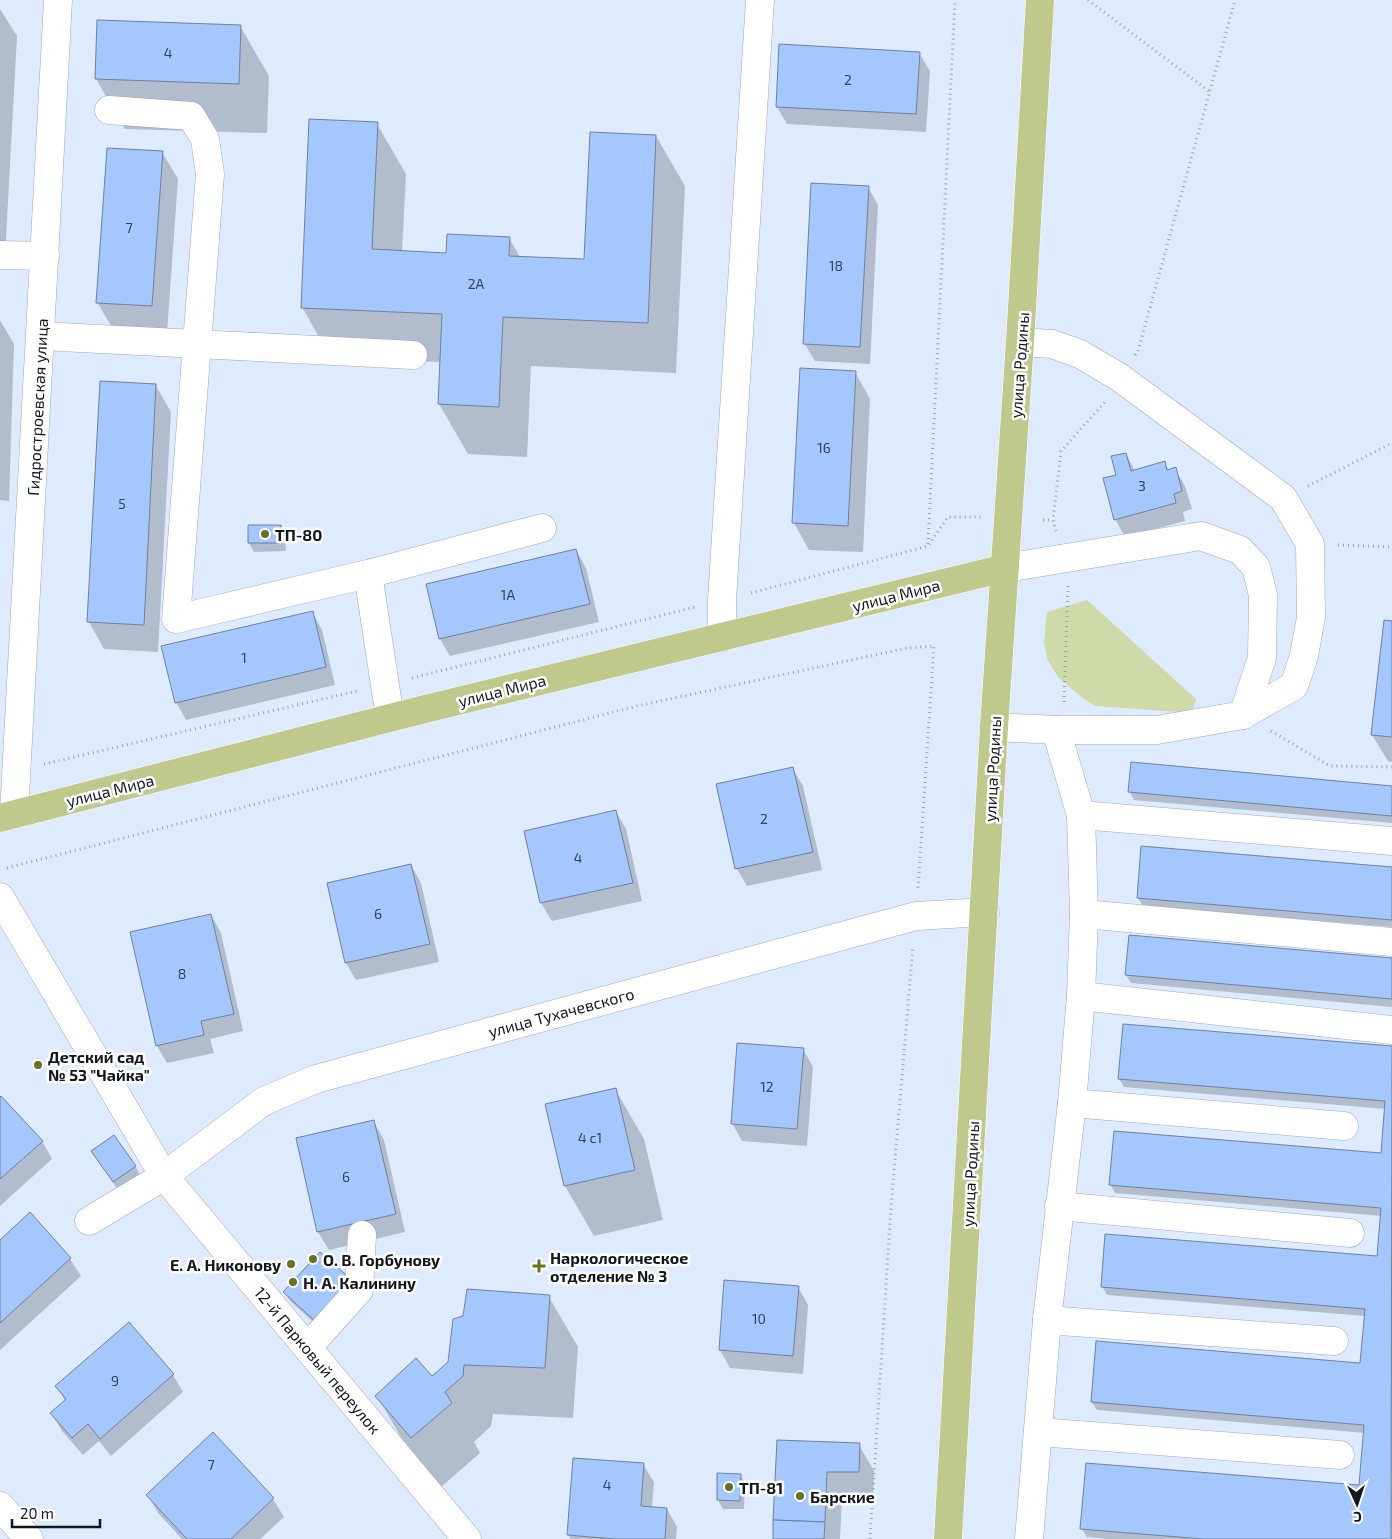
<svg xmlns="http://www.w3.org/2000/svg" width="1392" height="1539" font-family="'Exo 2',sans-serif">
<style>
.green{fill:#cfdaa9}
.shadow{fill:#0003}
.building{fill:#a4c7ff;stroke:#728096}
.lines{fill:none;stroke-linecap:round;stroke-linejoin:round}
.minor-casing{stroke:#9ba9c1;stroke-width:29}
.major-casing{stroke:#fff;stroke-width:29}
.path{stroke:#97a1b1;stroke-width:3;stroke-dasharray:1 4;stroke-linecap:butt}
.minor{stroke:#fff;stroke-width:28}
.major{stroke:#bfc98b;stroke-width:28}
.poi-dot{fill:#65731e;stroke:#fff;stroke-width:2}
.labels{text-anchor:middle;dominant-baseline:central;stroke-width:5;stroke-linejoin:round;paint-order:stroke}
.number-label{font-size:14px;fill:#364357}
.street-label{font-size:16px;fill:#12171f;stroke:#fff}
.poi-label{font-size:16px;font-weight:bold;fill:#12171f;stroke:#fff;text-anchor:start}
</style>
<rect width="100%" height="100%" fill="#deebff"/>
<path class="green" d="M1087,600L1196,699L1192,713L1095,706L1081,697L1058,677L1047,659L1044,642L1047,612Z"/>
<g class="shadow">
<path d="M0,9L17,36L5,257L0,256Z"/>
<path d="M240,26L269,76L267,133L125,129L96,79Z"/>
<path d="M919,53L930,71L926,132L787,124L777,107Z"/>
<path d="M377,124L406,174L402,252L447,254L509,238L520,257L585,260L656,136L685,186L676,373L531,366L527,457L468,454L439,404L441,362L331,358L302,307Z"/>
<path d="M162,152L178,179L167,333L113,329L97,302Z"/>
<path d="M868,187L878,205L870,364L815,361L804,343Z"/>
<path d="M0,320L14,344L9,501L0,500Z"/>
<path d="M855,372L870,399L863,552L809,550L794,523Z"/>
<path d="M156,386L171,412L158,652L104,649L89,622Z"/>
<path d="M1126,454L1135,471L1164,463L1169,470L1175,469L1185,486L1192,509L1183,512L1185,521L1125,537L1115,519L1117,476Z"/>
<path d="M281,526L285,535L286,551L254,552L249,543Z"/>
<path d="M576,550L586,568L599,622L450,656L440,639Z"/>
<path d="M312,612L322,630L335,685L186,720L176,702Z"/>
<path d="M1392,623V762L1388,761L1372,735Z"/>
<path d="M793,769L803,786L822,870L747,886L737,869L718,785Z"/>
<path d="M1392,787V823L1134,800L1129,791Z"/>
<path d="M616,812L626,829L642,901L552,921L541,903L525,832Z"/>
<path d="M411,865L421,883L439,962L356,980L346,963Z"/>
<path d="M1392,868V927L1143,906L1138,898Z"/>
<path d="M211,915L221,933L243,1031L210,1039L214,1053L167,1063L157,1046Z"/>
<path d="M1392,959V1007L1131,983L1126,975Z"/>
<path d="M1124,1025L1392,1048V1539H1109L1087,1537L1082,1529L1360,1487L1365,1433L1097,1410L1092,1402L1361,1364L1365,1316L1107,1295L1102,1286L1378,1258L1382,1216L1115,1193L1110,1184L1382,1154L1386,1109L1124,1087L1119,1079Z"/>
<path d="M803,1049L813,1067L807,1146L742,1141L732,1123Z"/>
<path d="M615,1089L644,1139L663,1220L594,1236L565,1186L546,1105Z"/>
<path d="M0,1099L42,1141L52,1159L0,1206Z"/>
<path d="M374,1122L384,1140L405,1232L329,1250L318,1232Z"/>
<path d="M92,1151L135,1166L145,1184L124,1199Z"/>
<path d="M0,1242L70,1259L81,1276L0,1350Z"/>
<path d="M320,1253V1328L290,1301L285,1292Z"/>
<path d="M798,1287L808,1305L803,1374L730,1368L720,1350Z"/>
<path d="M549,1297L578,1347L573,1418L493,1414L491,1426L474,1442L480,1453L441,1487L406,1446L377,1396L431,1377L449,1363Z"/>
<path d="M173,1375L183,1392L111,1456L99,1441L83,1455L62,1431L52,1414L65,1401L57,1386Z"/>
<path d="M213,1434L273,1499L284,1517L260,1539H182L158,1513L148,1495Z"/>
<path d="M778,1442L859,1445L874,1471L873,1499L842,1498L840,1539H774Z"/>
<path d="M643,1464L654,1482L652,1508L667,1509L677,1527L676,1539H571L568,1535Z"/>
<path d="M719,1474L740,1475L745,1483L744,1509H723L718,1500Z"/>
</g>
<g class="building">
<path d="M97,20L241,25L239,84L95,79Z"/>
<path d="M779,44L920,52L916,114L776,107Z"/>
<path d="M309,119L378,122L372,249L446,253L447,234L510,237L509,256L584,259L590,132L656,135L648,323L503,317L499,407L438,404L442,314L301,308Z"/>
<path d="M107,148L163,151L152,306L96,303Z"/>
<path d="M811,183L869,186L860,347L803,344Z"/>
<path d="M800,368L856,371L848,526L792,523Z"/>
<path d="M100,381L156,384L144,625L87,622Z"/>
<path d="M1126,453L1131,471L1165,461L1167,470L1176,467L1182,491L1174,494L1176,503L1114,520L1103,478L1116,475L1111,456Z"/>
<path d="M248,525H281L282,543H248Z"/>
<path d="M576,549L590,604L439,639L426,584Z"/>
<path d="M313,611L326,667L175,703L161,646Z"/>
<path d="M1384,620L1392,621V737L1371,735Z"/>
<path d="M1131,762L1392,786V816L1128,792Z"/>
<path d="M793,767L813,852L735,869L716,784Z"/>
<path d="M616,810L633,883L540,903L524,831Z"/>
<path d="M1141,846L1392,867V920L1137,898Z"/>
<path d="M411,864L430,944L345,963L327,883Z"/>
<path d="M211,914L234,1014L201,1021L204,1035L156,1046L130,932Z"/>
<path d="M1129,935L1392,958V999L1125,975Z"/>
<path d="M1123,1024L1392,1046L1391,1539H1203L1080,1529L1086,1463L1359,1485L1364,1425L1091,1402L1096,1341L1360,1363L1365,1309L1101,1287L1105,1234L1377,1256L1381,1208L1109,1185L1114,1131L1381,1153L1385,1101L1118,1079Z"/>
<path d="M737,1043L804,1048L797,1129L731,1124Z"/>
<path d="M616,1088L635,1170L564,1186L545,1104Z"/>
<path d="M1,1096L43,1141L0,1179V1097Z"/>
<path d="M374,1120L396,1214L317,1232L296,1138Z"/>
<path d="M114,1135L136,1166L113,1182L91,1151Z"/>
<path d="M30,1212L71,1258L0,1323V1240Z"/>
<path d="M320,1252L351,1279L315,1321L283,1292Z"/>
<path d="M724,1280L799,1286L793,1356L719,1350Z"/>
<path d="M467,1289L550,1295L545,1368L464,1365L463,1376L445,1392L452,1403L411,1438L375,1396L416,1358L432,1376L448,1362L453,1319L463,1316Z"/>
<path d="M129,1322L174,1374L100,1439L88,1424L72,1438L50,1413L66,1399L55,1386Z"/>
<path d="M213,1432L274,1498L231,1539H187L146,1495Z"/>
<path d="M777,1440L860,1443L859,1472H827L825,1522L773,1520Z"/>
<path d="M573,1458L644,1463L641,1506L667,1508L665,1539H616L567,1535Z"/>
<path d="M717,1473L741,1474L740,1501L717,1500Z"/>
<path d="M773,1520L825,1522L824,1539H773Z"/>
</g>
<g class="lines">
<g class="minor-casing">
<g id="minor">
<path d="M109,110L191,116L205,139L210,174L176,619L368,574L390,718"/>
<path d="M0,255L45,256"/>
<path d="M41,336L413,355"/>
<path d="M1005,568L1201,536L1240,550L1256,567L1263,595L1262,658L1243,715"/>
<path d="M368,574L542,528"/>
<path d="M722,637V600L760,0"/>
<path d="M994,727L1056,730H1157L1243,715L1294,686L1304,656L1311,617L1310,544L1283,498L1119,377L1080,354L1052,344L1020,342"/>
<path d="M14,814L58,0"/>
<path d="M1081,815L1392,841"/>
<path d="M0,897L164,1176L467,1539"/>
<path d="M1084,914L1392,942"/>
<path d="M1081,996L1392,1030"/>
<path d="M1072,1103L1344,1126"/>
<path d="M1059,1206L1350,1233"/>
<path d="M89,1221L164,1176L264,1101L316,1079L916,916L985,912"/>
<path d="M1047,1320L1334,1341"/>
<path d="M308,1347L359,1290L362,1235"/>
<path d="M1039,1432L1340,1455"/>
<path d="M0,1506L29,1539"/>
<path d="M1029,1539L1047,1320L1072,1103L1081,996L1084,914L1081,815L1056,730"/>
</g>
</g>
<g class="major-casing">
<g id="major">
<path d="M0,818L425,709L1005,568"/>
<path d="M948,1539L994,727L1020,342L1040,0"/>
</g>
</g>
<g class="path">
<path d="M1088,0L1210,92"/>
<path d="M1135,355L1138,351L1235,0"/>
<path d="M1308,486L1392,443"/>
<path d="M1043,520H1053"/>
<path d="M1056,531L1053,520L1061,451L1105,402"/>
<path d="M928,544L955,0"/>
<path d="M1338,545L1392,547"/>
<path d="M751,593L928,546L948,517H981"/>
<path d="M412,678L695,607"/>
<path d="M1064,702L1068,586"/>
<path d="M1271,731L1330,766L1392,767"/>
<path d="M44,764L357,691"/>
<path d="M7,868L637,706L907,648L934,646L918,888"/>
<path d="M870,1539L891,1207L913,946"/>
</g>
<use href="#minor" class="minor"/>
<use href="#major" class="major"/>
</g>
<g class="poi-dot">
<circle cx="265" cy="534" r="5"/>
<circle cx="38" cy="1065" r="5"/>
<circle cx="313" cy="1259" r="5"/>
<circle cx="291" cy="1264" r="5"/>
<path d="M536.5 1258.5h5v5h5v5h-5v5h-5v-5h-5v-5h5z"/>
<circle cx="293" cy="1282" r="5"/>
<circle cx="729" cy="1487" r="5"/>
<circle cx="800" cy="1496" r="5"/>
</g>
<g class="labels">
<g class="number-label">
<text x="168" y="52">4</text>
<text x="848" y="79">2</text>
<text x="129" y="227">7</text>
<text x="836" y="265">18</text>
<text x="476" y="283">2А</text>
<text x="824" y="447">16</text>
<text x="1142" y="485">3</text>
<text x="122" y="503">5</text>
<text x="508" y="594">1А</text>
<text x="244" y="657">1</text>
<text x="764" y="818">2</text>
<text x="578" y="857">4</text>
<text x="378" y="913">6</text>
<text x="182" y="973">8</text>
<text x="767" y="1086">12</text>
<text x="590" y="1137">4 с1</text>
<text x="346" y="1176">6</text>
<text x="759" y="1318">10</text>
<text x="115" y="1380">9</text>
<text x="211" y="1464">7</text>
<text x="607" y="1484">4</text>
</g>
<g class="street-label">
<text transform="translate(1019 365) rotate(-86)">улица Родины</text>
<text transform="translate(37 407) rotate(-87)">Гидростроевская улица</text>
<text transform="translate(896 595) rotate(-14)">улица Мира</text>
<text transform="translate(502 690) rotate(-14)">улица Мира</text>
<text transform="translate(992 769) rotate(-87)">улица Родины</text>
<text transform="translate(110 790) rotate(-14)">улица Мира</text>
<text transform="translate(561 1012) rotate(-15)">улица Тухачевского</text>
<text transform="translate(970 1174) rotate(-87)">улица Родины</text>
<text transform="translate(318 1360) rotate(50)">12-й Парковый переулок</text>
</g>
<g class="poi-label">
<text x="275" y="534">ТП-80</text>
<text x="48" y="1056">Детский сад<tspan x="48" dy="18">№ 53 "Чайка"</tspan></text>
<text x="550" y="1257">Наркологическое<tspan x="550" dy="18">отделение № 3</tspan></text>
<text x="323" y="1259">О. В. Горбунову</text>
<text x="281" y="1264" text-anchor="end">Е. А. Никонову</text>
<text x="303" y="1282">Н. А. Калинину</text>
<text x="739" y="1487">ТП-81</text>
<text x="810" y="1496">Барские</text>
</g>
</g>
<g transform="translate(1357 1504) rotate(177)" stroke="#ffffff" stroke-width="4" paint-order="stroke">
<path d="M0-4L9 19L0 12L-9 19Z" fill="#12171f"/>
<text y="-8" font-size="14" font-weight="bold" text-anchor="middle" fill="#12171f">С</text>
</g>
<path d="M12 1519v8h88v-8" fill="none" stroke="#12171f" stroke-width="2.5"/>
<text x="20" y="1519" font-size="15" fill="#12171f" stroke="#ffffff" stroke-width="4" paint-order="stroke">20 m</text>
</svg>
